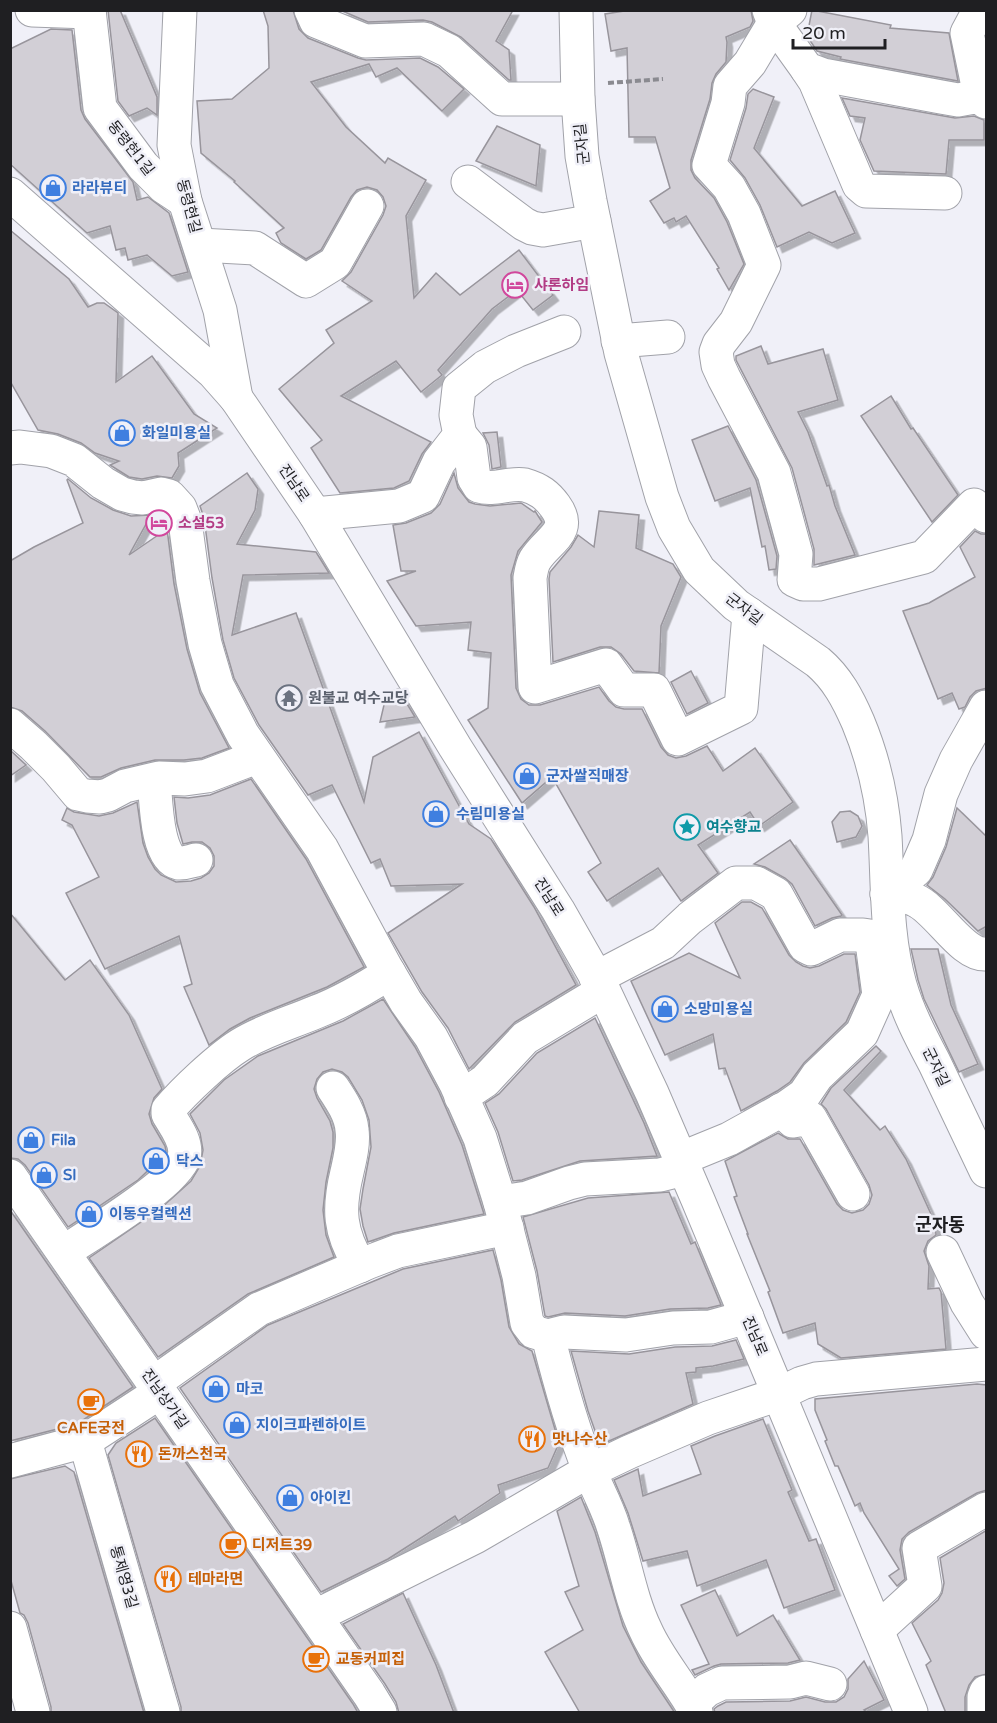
<svg xmlns="http://www.w3.org/2000/svg" width="997" height="1723" font-family="'Varela Round','Noto Sans KR',sans-serif">
<style>
.building{fill:#d2cfd6;stroke:#98959c;stroke-width:1.5;filter:url(#shadow)}
.lines{fill:none;stroke-linecap:round;stroke-linejoin:round}
.minor-casing{stroke:#a1a2a9;stroke-width:35}
.path{stroke:#8a8a90;stroke-width:4;stroke-dasharray:6 3;stroke-linecap:butt}
.minor{stroke:#fff;stroke-width:33}
.labels{text-anchor:middle;dominant-baseline:central;stroke-width:5;stroke-linejoin:round;paint-order:stroke}
.street-label{font-size:15px;fill:#1f1f22;stroke:#f0f0f8}
.shop-label{font-size:15px;font-weight:bold;fill:#366cbe;stroke:#f0f0f8;text-anchor:start}
.hotel-label{font-size:15px;font-weight:bold;fill:#b23c85;stroke:#f0f0f8;text-anchor:start}
.worship-label{font-size:15px;font-weight:bold;fill:#5b616d;stroke:#f0f0f8;text-anchor:start}
.culture-label{font-size:15px;font-weight:bold;fill:#0d838f;stroke:#f0f0f8;text-anchor:start}
.food-label{font-size:15px;font-weight:bold;fill:#c56008;stroke:#f0f0f8;text-anchor:start}
.quarter-label{font-size:18px;font-weight:bold;fill:#1f1f22;stroke:#f0f0f8}
</style>
<defs>
<filter id="shadow"><feDropShadow dx="5.5" dy="5.5" stdDeviation="0" flood-color="#0004"/></filter>
</defs>
<rect width="100%" height="100%" fill="#f0f0f8"/>
<g class="building">
<path d="M108,10H120L157,97V115L147,108L129,116L118,101Z"/>
<path d="M263,10H293L299,29L308,38L358,58L366,60L420,58L438,67L464,89L442,111L397,68L376,77L369,64L311,82L346,127L385,163L388,158L426,180L406,216L414,298L436,273L460,295L519,250L553,295L533,310L517,290L492,309L438,370L442,375L421,392L396,361L341,396L431,442L422,454L409,481L394,488L340,493L311,448L322,440L279,389L334,343L326,330L372,301L342,281L351,272L383,215L386,206L383,197L377,190L367,187L357,190L351,197L321,250L306,259L281,243L276,233L284,228L234,182L235,181L201,153L197,101L232,99L269,68L268,26Z"/>
<path d="M340,10H513L496,41L509,50L511,80H509L461,37L432,22L423,20L368,22Z"/>
<path d="M631,10H751L753,21L750,27L726,37L727,42L726,62L716,74L712,83L710,99L691,160V170L695,178L714,198L727,222L744,264L729,290L717,269L719,268L686,216L676,222L674,218L664,223L650,201L670,188L655,137H629L627,48L611,51L605,14Z"/>
<path d="M812,10L891,25L890,28L949,33L958,81L840,59L841,57L817,51L807,36Z"/>
<path d="M51,29L72,30L81,110L85,119L133,182L137,200L148,197L169,213L188,272L172,276L147,255L128,260L125,248L116,250L110,226L87,233L10,164V49Z"/>
<path d="M753,89L774,97L754,148L802,206L835,191L855,233L832,243L809,232L777,247L760,205L745,178L730,160L746,108L748,94Z"/>
<path d="M842,98L955,118L974,116L984,120V140H949L946,174L874,171L860,140L865,118L850,116Z"/>
<path d="M497,126L540,145L536,186L476,161Z"/>
<path d="M10,230L69,279L88,307L97,303H104L118,313L116,382L152,356L194,414L217,428L178,453L179,466L172,478L157,476L142,479L129,477L110,465L119,461L95,453L81,443L58,434L38,430L10,381Z"/>
<path d="M761,346L768,364L823,349L838,400L798,412L808,432L827,486L829,485L835,506L855,555L814,565V549L792,468L736,360V356Z"/>
<path d="M891,396L911,429L913,428L958,495L932,522L861,416Z"/>
<path d="M728,426L756,480L777,556L776,569L769,570L765,546L762,547L750,488L715,501L692,440Z"/>
<path d="M497,432L501,467L492,469L489,445L483,433Z"/>
<path d="M247,473L258,489L255,510L237,544L316,552L329,573L243,575L232,635L296,613L364,802L373,757L419,732L469,824L491,839L534,907L576,985L515,1022L469,1069L448,1028L422,992L388,933L462,884L391,886L380,859L371,863L332,785L308,795L259,725L234,678L223,640L212,578L204,518L200,506Z"/>
<path d="M454,473L458,488L469,502L475,504L490,506L521,503L534,512L535,511L542,522L518,551L511,575L516,688L521,699L529,705H540L599,687L609,701L616,707L624,709H642L661,747L668,755L676,758L686,756L707,746L723,771L755,748L793,802L759,826L750,812L698,845L718,873L681,901L658,868L607,901L588,872L601,863L552,777L522,803L468,720L488,708L491,653L468,650L471,622L416,626L387,581L416,571H401L393,525L406,523L431,513L440,504Z"/>
<path d="M68,479L91,498L113,510L131,516L151,515L129,555L167,529L174,584L187,649L200,693L229,748L202,758L184,760H155L121,768L101,777H90L45,731L22,711L10,707V561L34,547L83,523L67,480Z"/>
<path d="M599,511L639,515L636,548L673,564L681,577L661,626L659,673L634,671L621,654L611,647H600L553,662L549,579L550,572L571,547L578,535L594,547Z"/>
<path d="M975,531L981,534H987V688L976,691L970,697L965,707L959,709L952,693L938,699L903,611L929,603L975,577L960,547Z"/>
<path d="M691,671L708,703L687,714L671,682Z"/>
<path d="M398,689L415,717L380,722L387,692Z"/>
<path d="M10,750L26,765L10,776Z"/>
<path d="M251,779L306,859L364,967L327,987L250,1018L230,1029L209,1045L184,987L192,984L179,936L105,969L66,893L99,877L72,825L62,820L67,808L74,812L99,816L113,813L137,802L143,843L148,857L155,869L161,875L176,882L191,881L201,878L209,873L214,866V856L210,848L202,842H192L183,844L177,823L174,797L188,798L210,795Z"/>
<path d="M957,808L987,837V926L978,931L945,899L927,885L933,877L946,847Z"/>
<path d="M850,811L858,816L862,826L856,837L837,842L832,822L840,812Z"/>
<path d="M790,840L842,915L841,916L832,918L815,926L792,884L785,878L765,867L754,864Z"/>
<path d="M742,902H751L762,908L789,955L796,962L803,966L810,968L819,966L844,954H855L860,992L846,1022L804,1063L790,1082L777,1091L741,1111L725,1068L719,1069L713,1034L665,1055L631,981L689,953L740,978L715,923Z"/>
<path d="M10,913L65,980L90,960L129,1015L162,1089L154,1098L149,1114L152,1124L165,1146L166,1151L162,1157L138,1180L68,1227L25,1165L18,1159L10,1158Z"/>
<path d="M911,949H938L951,1005L978,1064L959,1072L924,999L918,980Z"/>
<path d="M383,999L415,1047L439,1092L462,1145L484,1214L394,1233L368,1242L363,1226L360,1209L363,1189L371,1147L369,1120L362,1100L348,1077L342,1072L332,1069L323,1072L317,1079L314,1089L317,1098L330,1121L333,1132V1148L326,1182L323,1210L326,1235L334,1257L248,1294L158,1357L89,1258L160,1209L191,1181L200,1166L203,1150L200,1133L190,1114L224,1080L258,1056L343,1021Z"/>
<path d="M595,1018L644,1123L657,1156L580,1161L522,1180L513,1181L498,1132L485,1103L499,1094L537,1053Z"/>
<path d="M876,1046L881,1051L844,1090L880,1130L885,1126L906,1159L935,1223L936,1235L928,1241L924,1251L929,1266L928,1289L939,1288L941,1292L946,1349L841,1358L818,1344L815,1323L783,1333L768,1292L770,1291L747,1234H748L734,1197L737,1196L725,1161L778,1133L788,1139H800L837,1204L843,1210L852,1213L863,1210L869,1204L872,1195L869,1185L826,1109L821,1104L831,1088Z"/>
<path d="M669,1192L691,1244L695,1242L721,1305L708,1308L670,1309L625,1316L565,1313L548,1317L545,1316L537,1271L523,1217L588,1198Z"/>
<path d="M10,1210L133,1387L77,1424L10,1441Z"/>
<path d="M493,1250L501,1280L509,1327L519,1344L532,1351L559,1443L548,1468L498,1485L500,1493L458,1521L455,1516L388,1559L321,1592L180,1388L268,1325L403,1269Z"/>
<path d="M736,1340L744,1359L713,1366L696,1368V1372L686,1373L693,1404L600,1445L588,1411L571,1351L629,1354L675,1347L712,1346Z"/>
<path d="M977,1384L987,1385V1490L977,1493L909,1532L902,1539L900,1550L905,1579L897,1586L889,1576L899,1569L864,1513L860,1503L855,1506L838,1466H835L825,1441L827,1440L815,1410V1399Z"/>
<path d="M155,1418L353,1704L358,1713H181V1707L108,1455L116,1443Z"/>
<path d="M763,1419L792,1490L788,1492L809,1541L816,1539L835,1590L784,1608L766,1560L697,1586L687,1551L643,1561L628,1513L614,1480L638,1469L643,1496L701,1474L691,1446L715,1436Z"/>
<path d="M65,1466L74,1472L144,1713H51V1707L28,1623L24,1615L20,1613L10,1577V1479Z"/>
<path d="M581,1497L595,1532L623,1626L641,1662L675,1713H580L545,1652L583,1630L565,1592L579,1586L557,1511Z"/>
<path d="M987,1530V1674L975,1677L969,1685L965,1697V1713H946L926,1665L931,1661L912,1623L938,1600L942,1593L944,1583L940,1558Z"/>
<path d="M715,1590L737,1636L773,1615L800,1660L788,1663L721,1664L714,1666L695,1675L692,1670L709,1664L681,1605Z"/>
<path d="M403,1593L436,1665L454,1713H399L396,1702L385,1684L343,1624Z"/>
<path d="M864,1661L884,1700L864,1710L868,1713H715L714,1709L718,1706L726,1702L790,1701L806,1697L825,1702H836L844,1697L848,1689V1679Z"/>
</g>
<g class="lines">
<g class="minor-casing">
<g id="minor">
<path d="M32,10L89,12"/>
<path d="M89,10L100,108L143,166L164,187L185,201"/>
<path d="M180,10L174,145L185,201L220,310L236,398"/>
<path d="M311,10L316,21L365,41L424,39L449,51L502,99H578"/>
<path d="M576,10L578,99L582,156L590,201L621,353L662,497L674,528L699,570L736,605L818,662C837,678 848,699 858,722C873,758 882,797 885,836C888,887 886,936 900,985C908,1013 922,1039 935,1064C952,1100 969,1135 986,1171"/>
<path d="M769,10L774,23L807,69L823,75L941,97L958,100L980,96L986,102"/>
<path d="M790,10L774,23L750,63L730,86L728,103L709,165L729,187L744,214L764,265L736,322L719,344L716,352L718,365L724,378L774,473L796,554L794,580L803,584H819L924,557L974,505L986,516"/>
<path d="M807,69L815,81L859,185L866,191L945,193"/>
<path d="M980,96L967,33L974,20L985,10"/>
<path d="M468,182L524,224L532,228L543,230L594,221"/>
<path d="M10,194L213,372L236,398L315,514L455,747L558,910L603,989L652,1093L698,1200L911,1712"/>
<path d="M200,245L255,248L306,281L335,263L367,206"/>
<path d="M618,341L668,337"/>
<path d="M460,435L470,447L474,478L479,486C494,491 510,482 525,485C539,489 547,495 555,506C574,532 547,540 535,560C532,565 531,572 530,578L535,687L606,665L624,690H654L678,739L741,708L749,614"/>
<path d="M10,448L20,447L51,451L74,460L103,483L122,494L133,497L143,498L161,494L169,496L180,508L185,521L193,581L205,644L217,685L243,735L322,849L385,966L406,1002L431,1037L456,1084L480,1138L500,1202L519,1276L527,1323L534,1332L548,1336C559,1380 571,1425 588,1467C596,1487 607,1506 613,1526C625,1561 630,1598 646,1631C659,1660 681,1684 696,1712"/>
<path d="M315,514L399,506L423,496L439,462L460,435L456,415L459,388L485,367L516,351L564,332"/>
<path d="M10,725L33,745L56,768L78,794L87,796L100,797L108,795L125,786L159,778L185,779L207,776L257,757"/>
<path d="M154,780C156,798 156,858 178,863C183,864 191,861 196,860"/>
<path d="M887,894L916,870L929,840L941,794L956,760L986,707"/>
<path d="M887,894C895,896 907,896 915,900C938,910 962,956 986,954"/>
<path d="M596,978L663,943L690,918L736,883H756L776,894L805,946L811,949L840,935H863L890,939"/>
<path d="M333,1088C341,1100 351,1115 352,1130C354,1143 350,1159 347,1172C338,1209 339,1232 360,1266"/>
<path d="M461,1097L485,1081L525,1038L603,991"/>
<path d="M781,1110L793,1121L810,1118L853,1194"/>
<path d="M680,1159L729,1139L787,1107L804,1095L817,1076L862,1033L879,995L873,950"/>
<path d="M10,1176L369,1694L380,1712"/>
<path d="M500,1202L527,1198L569,1183L585,1179L660,1175L684,1169"/>
<path d="M64,1252C89,1235 176,1184 184,1157C188,1142 175,1126 168,1114V1110C184,1091 219,1058 240,1045C264,1030 290,1023 316,1012C342,1002 366,988 389,973"/>
<path d="M943,1252L967,1303L986,1333"/>
<path d="M548,1336L564,1332L626,1335L673,1328L711,1327L747,1317"/>
<path d="M154,1383L259,1309L369,1262L398,1251L507,1228"/>
<path d="M85,1441L163,1712"/>
<path d="M10,1461L85,1441L160,1392"/>
<path d="M316,1616L475,1537L585,1473L629,1452L708,1418L779,1394L802,1383L816,1379L986,1364"/>
<path d="M10,1628L33,1712"/>
<path d="M877,1630L925,1586L919,1548L986,1509"/>
<path d="M692,1704L707,1690L722,1683L790,1682L806,1678L830,1684"/>
<path d="M984,1712V1697L986,1692"/>
</g>
</g>
<path class="path" d="M608,83L663,79"/>
<use href="#minor" class="minor"/>
</g>
<defs>
<g id="shop-ring" transform="scale(1.35)"><circle r="9.5" fill="#f0f0f8" stroke="#3f7fe0" stroke-width="1.5"/><path d="M-5-2.5h2.3a2.7 3.5 0 0 1 5.4 0H5L5.5 6h-11ZM-1.5-2.5h3a1.5 2.3 0 0 0-3 0Z" fill="#3f7fe0"/></g>
<g id="hotel-ring" transform="scale(1.35)"><circle r="9.5" fill="#f0f0f8" stroke="#d1479c" stroke-width="1.5"/><path d="M-6-4.5h1.5V1H6V5H4.5V3h-9V5H-6ZM-4 0a1.8 1.8 0 1 1 3.6 0ZM.5 0V-2.5h3Q6-2.5 6 0Z" fill="#d1479c"/></g>
<g id="temple-ring" transform="scale(1.35)"><circle r="9.5" fill="#f0f0f8" stroke="#6b7280" stroke-width="1.5"/><path d="M0-6L5-2H3V0L6.5 2.5H4V6H1.5V3h-3V6H-4V2.5H-6.5L-3 0V-2H-5Z" fill="#6b7280"/></g>
<g id="sight-ring" transform="scale(1.35)"><circle r="9.5" fill="#f0f0f8" stroke="#0f9aa8" stroke-width="1.5"/><path d="M0-6L1.8-2.2L6-1.7L2.9 1.2L3.7 5.4L0 3.3L-3.7 5.4L-2.9 1.2L-6-1.7L-1.8-2.2Z" fill="#0f9aa8"/></g>
<g id="cafe-ring" transform="scale(1.35)"><circle r="9.5" fill="#f0f0f8" stroke="#e8710a" stroke-width="1.5"/><path d="M-5.5-4.5H6V0H3Q3 3.5 0 3.5H-2.5Q-5.5 3.5-5.5 0ZM3-3.2v2h1.7v-2ZM-6 4.5H4V6H-6Z" fill="#e8710a"/></g>
<g id="restaurant-ring" transform="scale(1.35)"><circle r="9.5" fill="#f0f0f8" stroke="#e8710a" stroke-width="1.5"/><path d="M-5-6h1v4h1v-4h1v4h1v-4h1v5L-1.5 .5V6h-2V.5L-5-1ZM5-6V6H3V1.5H1.5Q1.5-4 5-6Z" fill="#e8710a"/></g>
</defs>
<g fill-rule="evenodd">
<use href="#shop-ring" x="53" y="188"/>
<use href="#hotel-ring" x="515" y="285"/>
<use href="#shop-ring" x="122" y="433"/>
<use href="#hotel-ring" x="159" y="523"/>
<use href="#temple-ring" x="289" y="698"/>
<use href="#shop-ring" x="527" y="776"/>
<use href="#shop-ring" x="436" y="814"/>
<use href="#sight-ring" x="687" y="827"/>
<use href="#shop-ring" x="665" y="1009"/>
<use href="#shop-ring" x="31" y="1140"/>
<use href="#shop-ring" x="156" y="1161"/>
<use href="#shop-ring" x="44" y="1175"/>
<use href="#shop-ring" x="89" y="1214"/>
<use href="#shop-ring" x="216" y="1389"/>
<use href="#cafe-ring" x="91" y="1402"/>
<use href="#shop-ring" x="237" y="1425"/>
<use href="#restaurant-ring" x="532" y="1439"/>
<use href="#restaurant-ring" x="139" y="1454"/>
<use href="#shop-ring" x="290" y="1498"/>
<use href="#cafe-ring" x="233" y="1545"/>
<use href="#restaurant-ring" x="168" y="1579"/>
<use href="#cafe-ring" x="316" y="1659"/>
</g>
<g class="labels">
<g class="street-label">
<text transform="translate(582 144) rotate(-96)">군자길</text>
<text transform="translate(131 148) rotate(52)">동령현1길</text>
<text transform="translate(189 206) rotate(75)">동령현길</text>
<text transform="translate(294 483) rotate(56)">진남로</text>
<text transform="translate(744 609) rotate(37)">군자길</text>
<text transform="translate(549 897) rotate(58)">진남로</text>
<text transform="translate(936 1067) rotate(64)">군자길</text>
<text transform="translate(755 1336) rotate(67)">진남로</text>
<text transform="translate(165 1399) rotate(55)">진남상가길</text>
<text transform="translate(124 1577) rotate(74)">통제영3길</text>
</g>
<g class="shop-label">
<text x="72" y="188">라라뷰티</text>
<text x="142" y="433">화일미용실</text>
<text x="546" y="776">군자쌀직매장</text>
<text x="456" y="814">수림미용실</text>
<text x="684" y="1009">소망미용실</text>
<text x="51" y="1140">Fila</text>
<text x="176" y="1161">닥스</text>
<text x="63" y="1175">SI</text>
<text x="109" y="1214">이동우컬렉션</text>
<text x="236" y="1389">마코</text>
<text x="256" y="1425">지이크파렌하이트</text>
<text x="310" y="1498">아이킨</text>
</g>
<g class="hotel-label">
<text x="534" y="285">샤론하임</text>
<text x="178" y="523">소설53</text>
</g>
<g class="worship-label">
<text x="308" y="698">원불교 여수교당</text>
</g>
<g class="culture-label">
<text x="706" y="827">여수향교</text>
</g>
<g class="food-label">
<text x="91" y="1428" text-anchor="middle">CAFE궁전</text>
<text x="552" y="1439">맛나수산</text>
<text x="158" y="1454">돈까스천국</text>
<text x="252" y="1545">디저트39</text>
<text x="188" y="1579">테마라면</text>
<text x="336" y="1659">교동커피집</text>
</g>
<g class="quarter-label">
<text x="940" y="1225">군자동</text>
</g>
</g>
<rect width="997" height="1723" fill="none" stroke="#1f1f22" stroke-width="24"/>
<path d="M793 39v9h92v-9" fill="none" stroke="#1f1f22" stroke-width="3"/>
<text x="802" y="39" font-size="18" fill="#1f1f22" stroke="#f0f0f8" stroke-width="4.5" paint-order="stroke">20 m</text>
</svg>
